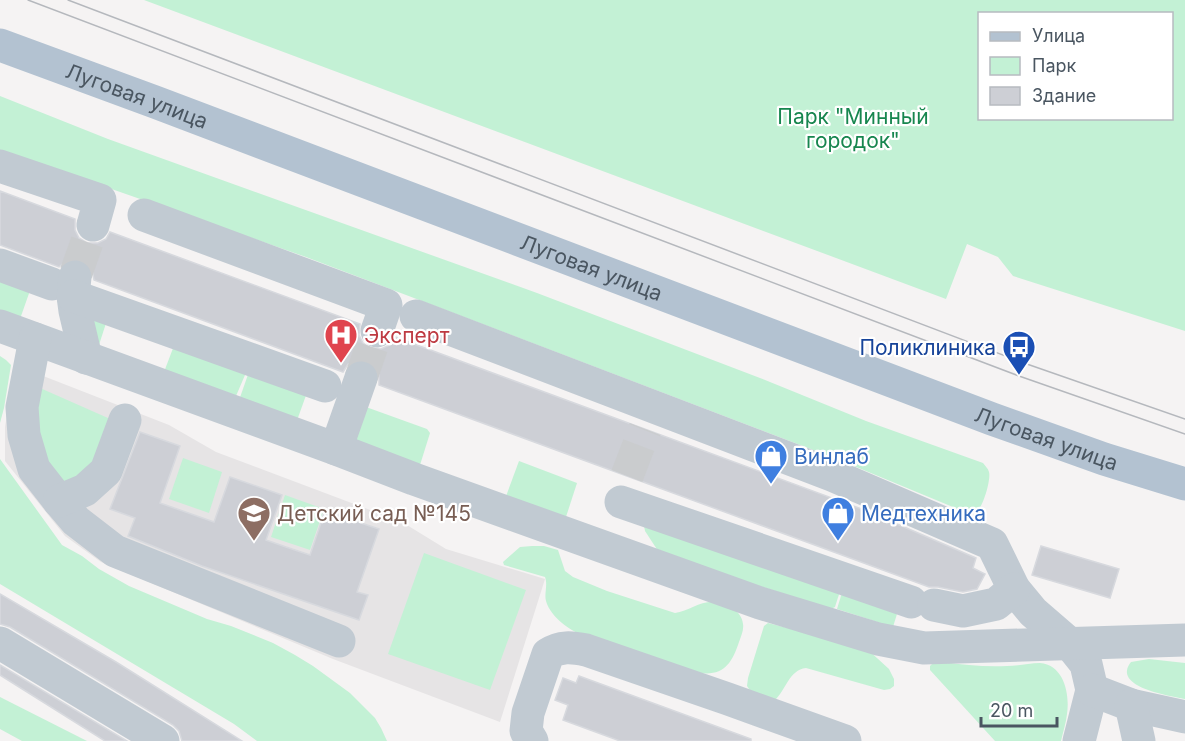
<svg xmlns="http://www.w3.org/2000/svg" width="1185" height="741" font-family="Inter,sans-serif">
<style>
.education{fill:#e6e4e5}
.green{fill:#c3f1d5;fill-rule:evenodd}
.building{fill:#cdcfd5;stroke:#d7d9de;stroke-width:1.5}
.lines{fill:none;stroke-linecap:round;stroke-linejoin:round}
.minor-tunnel{stroke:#caccce;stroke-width:33;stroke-dasharray:33 16;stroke-linecap:butt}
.minor{stroke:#c1cad2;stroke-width:33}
.major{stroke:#b3c2d1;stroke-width:33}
.tram{stroke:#b5b8bd;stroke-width:1.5}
.labels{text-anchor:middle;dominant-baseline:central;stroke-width:4.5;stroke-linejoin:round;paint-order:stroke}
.street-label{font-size:21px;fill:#4a5661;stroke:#fff}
.park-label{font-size:21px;fill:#17864f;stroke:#fff}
.health-label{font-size:21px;fill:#be3a42;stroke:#fff;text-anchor:start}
.transit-label{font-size:21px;fill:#164399;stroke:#fff;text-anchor:end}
.shop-label{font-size:21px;fill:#366cbe;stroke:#fff;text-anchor:start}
.education-label{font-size:21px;fill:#785e54;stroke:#fff;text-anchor:start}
</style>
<rect width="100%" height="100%" fill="#f5f3f3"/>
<path class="education" d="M15,365L169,425L216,452L402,522L446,549L545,579L500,722L333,659L101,562L65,536L5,461V427Z"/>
<g class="green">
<path d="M144,0H1185V331L1013,276L998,257L967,244L946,299ZM980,14H1172V118H980Z"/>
<path d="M0,96L108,139L537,293L760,378L866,421L983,463C985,466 988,468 989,472C991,479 984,503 979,509C975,513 970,512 965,512L837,459L306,257L0,150Z"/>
<path d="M0,269L33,282L20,319L0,312Z"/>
<path d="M81,309L108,317L98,348L164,372L175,343L248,368L236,396L101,358Z"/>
<path d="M0,356L6,360L11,365L4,408L0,423Z"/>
<path d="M251,366L309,387L295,426L237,406Z"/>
<path d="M31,384L117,422L103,461L69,488L37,457Z"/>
<path d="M366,407L427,429L430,433L420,465L348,446Z"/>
<path d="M183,458L222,472L209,513L169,499Z"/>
<path d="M0,459L62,545L82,556L99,569L129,586L207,619L231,626L273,643L295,655L313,666L350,693L375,718L381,728L387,741H257L234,724L0,584Z"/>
<path d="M519,461L577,483L565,520L505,499Z"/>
<path d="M285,495L324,509L310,550L271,537Z"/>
<path d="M644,526L841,588L835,607L831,609L660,554L645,531Z"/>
<path d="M532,546H544L558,550L565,571L573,577L607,591L675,613C689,611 701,600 716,602C727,603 742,611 743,624C744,630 741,636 739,642C732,663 724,676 700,673L585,637C570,630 551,618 546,601C544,594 548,585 545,577L504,565L503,562L520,547Z"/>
<path d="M424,553L526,590L490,690L388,654Z"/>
<path d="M844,586L900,604L893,627L837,609Z"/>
<path d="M768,623L866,648L889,669L894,679V686L890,689L884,690L806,668C789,670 786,690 775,700L751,692L747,686L748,678L764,626Z"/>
<path d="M1149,659L1185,663V699C1170,696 1111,687 1131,662Z"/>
<path d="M943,662C964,665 985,667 1007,666C1018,666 1029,663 1040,663C1064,665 1070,694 1067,714C1066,723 1063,732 1061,741H995L930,670V666L932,664Z"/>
<path d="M0,697L87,741H22L0,729Z"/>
</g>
<g class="building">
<path d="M0,191L75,219V230L79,238L87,243H98L106,239L110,232L360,324L359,335L363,343L370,348L381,349L390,345L395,337L867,511L976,558L973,568L985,574L977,589L963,592L938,587H929L379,385V374L375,365L368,361L357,360L348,364L343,372L94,280L92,269L86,262L78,258L67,260L59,267L0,245Z"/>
<path d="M140,432L180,446L160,503L214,522L230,477L282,495L266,540L286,547L310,555L325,511L379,529L357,592L368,595L359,620L202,566L128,536L135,518L110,509Z"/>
<path d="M1041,546L1119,569L1110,598L1032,575Z"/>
<path d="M0,594L116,662L242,741H182L179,731L173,725L10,627L0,624Z"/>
<path d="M0,665L127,741H105L0,675Z"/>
<path d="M579,676L751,739V741H620L563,720L568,705L555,700L563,678L576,683Z"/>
</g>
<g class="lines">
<g class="minor-tunnel">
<path d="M76,273L93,225"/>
<path d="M361,378L377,331"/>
<path d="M627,476L645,429"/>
</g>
<g class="minor">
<path d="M0,166L100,200L93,225"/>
<path d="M144,215L386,305L377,331"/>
<path d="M0,265L52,284"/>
<path d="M75,277L73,296L75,311L86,358"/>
<path d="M73,296L325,386"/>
<path d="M416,316L832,475L992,544L1014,589L1033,612L1070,644L1086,664L1092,690L1079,741"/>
<path d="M0,326L336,449L414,479L760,603L878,639L924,648L1185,640"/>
<path d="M35,339L22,407L24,435L34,469L59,501L76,521L115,551L339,641"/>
<path d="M336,449L361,378"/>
<path d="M59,501L85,490L106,471L125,420"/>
<path d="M621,502L911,602"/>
<path d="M934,605L963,611L996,604L1014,589"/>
<path d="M0,643L163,741"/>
<path d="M1092,690L1131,705L1185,717"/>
<path d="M1131,705L1139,741"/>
<path d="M532,741L526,731L528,713L548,654C561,646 571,647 586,650L728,699L845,741"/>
</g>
<path class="major" id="s1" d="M0,45L155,102L992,419L1104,459L1185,484"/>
<g class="tram">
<path d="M28,0L1019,376L1185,434"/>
<path d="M68,0L1024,363L1185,419"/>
</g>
</g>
<defs>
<g id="hospital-pin" transform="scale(1.725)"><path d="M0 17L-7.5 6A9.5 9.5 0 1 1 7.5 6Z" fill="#e0444e" stroke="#fff"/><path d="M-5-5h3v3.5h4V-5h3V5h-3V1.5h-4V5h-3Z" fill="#fff"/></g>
<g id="bus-pin" transform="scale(1.725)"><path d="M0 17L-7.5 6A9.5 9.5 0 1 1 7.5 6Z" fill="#1a4fb4" stroke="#fff"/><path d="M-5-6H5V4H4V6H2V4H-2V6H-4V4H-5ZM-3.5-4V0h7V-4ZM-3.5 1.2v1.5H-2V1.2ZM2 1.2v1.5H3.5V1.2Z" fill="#fff"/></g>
<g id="shop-pin" transform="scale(1.725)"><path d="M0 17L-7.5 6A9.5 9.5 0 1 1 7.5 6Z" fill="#3f7fe0" stroke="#fff"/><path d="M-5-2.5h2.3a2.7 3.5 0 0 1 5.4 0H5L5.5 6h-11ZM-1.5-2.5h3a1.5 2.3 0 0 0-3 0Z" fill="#fff"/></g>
<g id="school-pin" transform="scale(1.725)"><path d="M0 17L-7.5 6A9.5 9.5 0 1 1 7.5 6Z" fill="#8d6e63" stroke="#fff"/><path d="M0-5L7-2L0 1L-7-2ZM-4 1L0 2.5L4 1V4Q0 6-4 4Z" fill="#fff"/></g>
</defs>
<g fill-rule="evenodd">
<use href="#hospital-pin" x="341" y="335"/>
<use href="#bus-pin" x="1019" y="347"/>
<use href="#shop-pin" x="771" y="456"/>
<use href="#school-pin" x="254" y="513"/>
<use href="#shop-pin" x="838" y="513"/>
</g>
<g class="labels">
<g class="street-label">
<text stroke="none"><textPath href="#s1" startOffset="146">Луговая улица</textPath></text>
<text stroke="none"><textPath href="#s1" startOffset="632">Луговая улица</textPath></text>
<text stroke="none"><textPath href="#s1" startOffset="1118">Луговая улица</textPath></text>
</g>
<g class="park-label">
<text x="853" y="116">Парк "Минный<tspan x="853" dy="24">городок"</tspan></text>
</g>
<g class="health-label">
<text x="364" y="335">Эксперт</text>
</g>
<g class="transit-label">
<text x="996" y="347">Поликлиника</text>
</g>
<g class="shop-label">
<text x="794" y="456">Винлаб</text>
<text x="861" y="513">Медтехника</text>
</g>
<g class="education-label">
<text x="277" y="513">Детский сад №145</text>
</g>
</g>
<rect x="978" y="12" width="195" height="108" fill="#ffffff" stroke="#b7bbc0" stroke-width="1.5"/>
<rect x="990" y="32" width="30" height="9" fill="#b3c2d1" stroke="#b7bbc0" stroke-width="1.5"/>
<text x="1032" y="42" font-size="18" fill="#4a5661">Улица</text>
<rect x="990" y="57" width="30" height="18" fill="#c3f1d5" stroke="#b7bbc0" stroke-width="1.5"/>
<text x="1032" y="72" font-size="18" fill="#4a5661">Парк</text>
<rect x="990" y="87" width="30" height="18" fill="#cdcfd5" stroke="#b7bbc0" stroke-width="1.5"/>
<text x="1032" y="102" font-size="18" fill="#4a5661">Здание</text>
<path d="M981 717v9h76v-9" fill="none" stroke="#4a5661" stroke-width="3"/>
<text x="990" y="717" font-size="18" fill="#4a5661" stroke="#ffffff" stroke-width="4.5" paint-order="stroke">20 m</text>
</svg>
